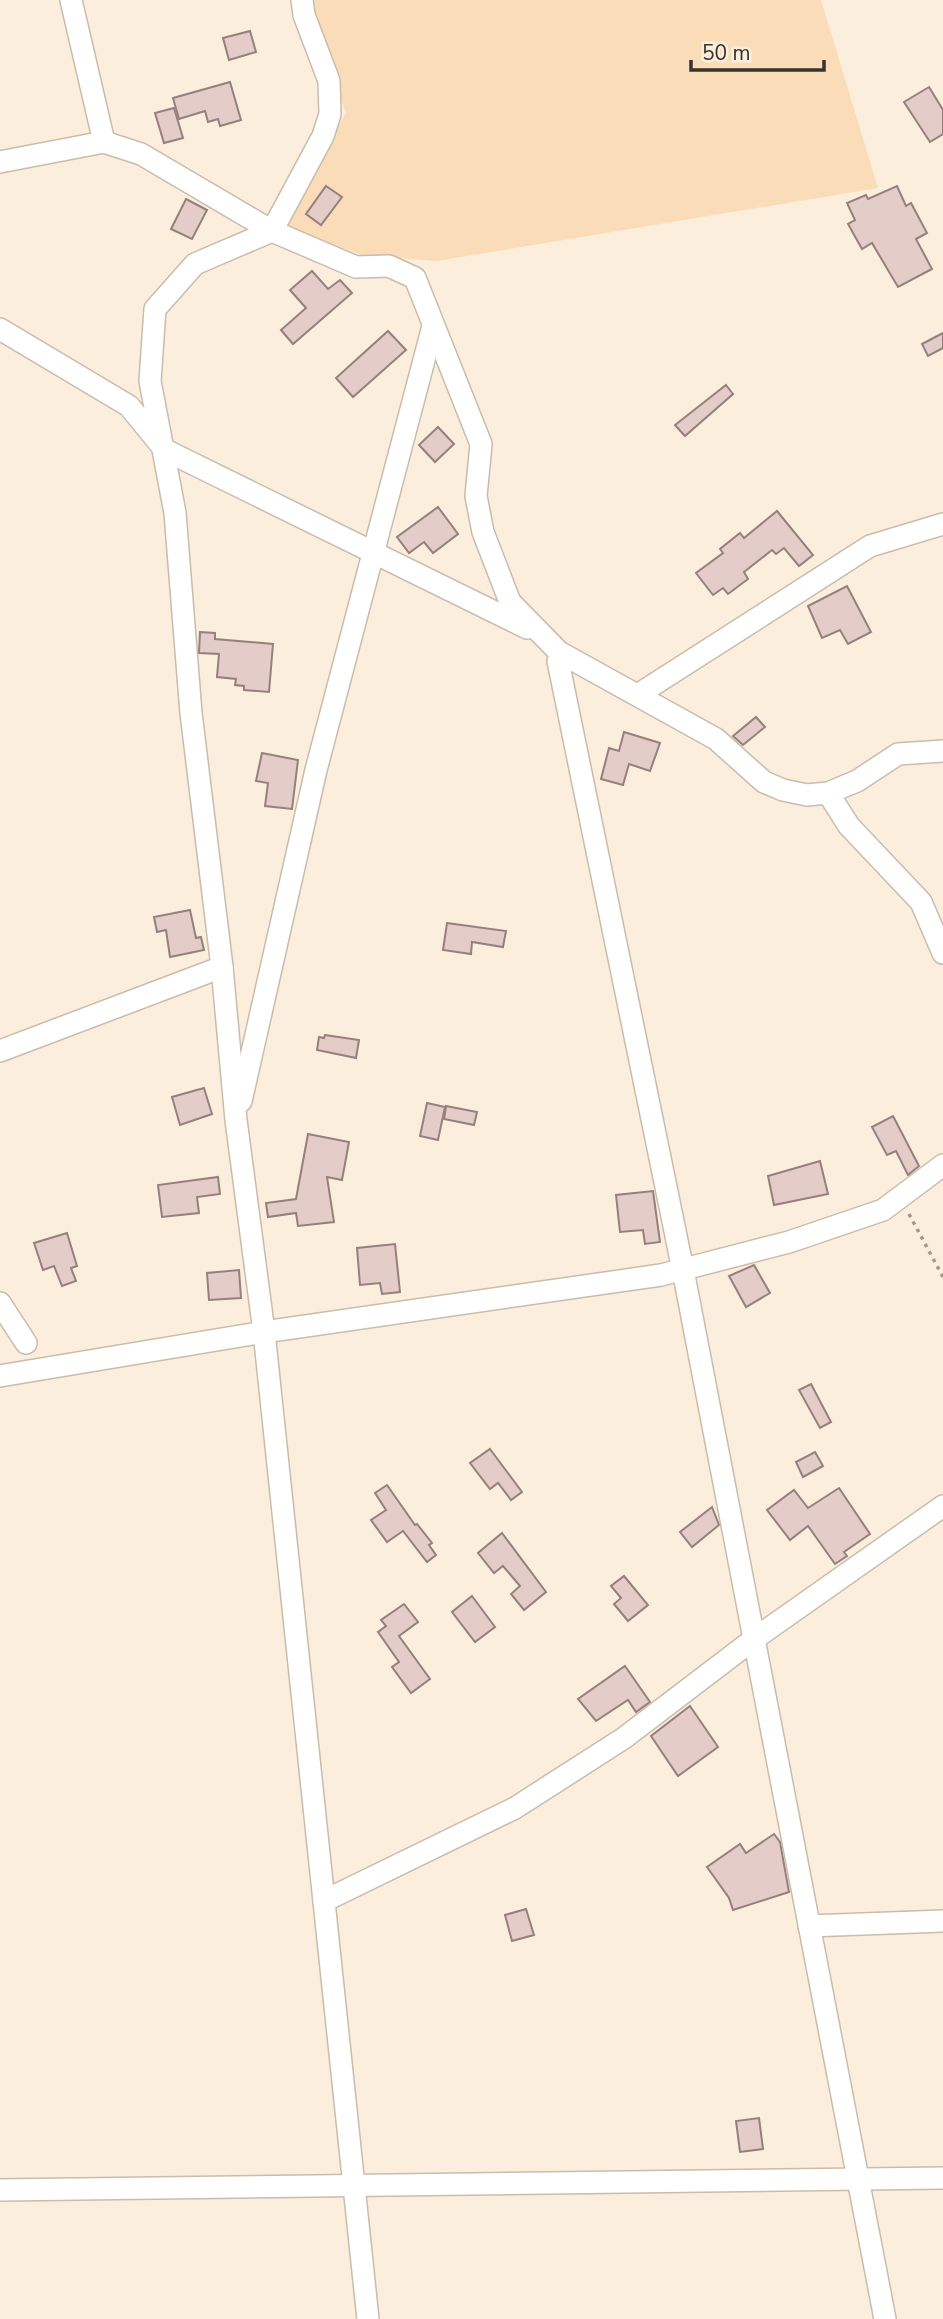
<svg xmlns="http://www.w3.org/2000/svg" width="943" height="2319" font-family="'Nunito Sans',sans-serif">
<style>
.green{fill:#fadcb9}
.building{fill:#e4ccc9;stroke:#95807d;stroke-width:2}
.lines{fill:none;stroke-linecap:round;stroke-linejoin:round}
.street-casing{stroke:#c9bcac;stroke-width:24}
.path{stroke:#a2988c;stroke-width:3.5;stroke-dasharray:3.5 5;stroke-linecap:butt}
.street{stroke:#fff;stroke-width:21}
</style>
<rect width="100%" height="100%" fill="#fceedd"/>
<path class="green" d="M304,0H821L878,188L437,261L361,255L285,225L346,113Z"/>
<g class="building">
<path d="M250,31L256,52L229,60L223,38Z"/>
<path d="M230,82L241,120L220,126L218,119L208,122L205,111L179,119L173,98Z"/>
<path d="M929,87L943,110V134L930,142L904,102Z"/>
<path d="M174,108L183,138L164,143L155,113Z"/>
<path d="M326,186L342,197L321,225L306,214Z"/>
<path d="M897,186L906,206L911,203L927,233L916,239L932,269L898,287L872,243L862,249L848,224L855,220L847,203L866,195L868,199Z"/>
<path d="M186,199L207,210L192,239L171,229Z"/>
<path d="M312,271L328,289L340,280L352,293L293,344L281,330L306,308L290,290Z"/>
<path d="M388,331L406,350L353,397L336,378Z"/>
<path d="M943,333V348L928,356L922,344Z"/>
<path d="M726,385L733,394L685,436L675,425Z"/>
<path d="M438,427L454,444L435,462L419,445Z"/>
<path d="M438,507L458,534L433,553L424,542L409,553L397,537Z"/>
<path d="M777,511L813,555L799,566L784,548L776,554L772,550L744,572L748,579L728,594L723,588L713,595L696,573L723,553L720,549L740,533L744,538Z"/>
<path d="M847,586L871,632L848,644L840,630L822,638L808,606Z"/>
<path d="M200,632L215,633V639L273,644L269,692L244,690V686L235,685L236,679L217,677L219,654L199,653Z"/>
<path d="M756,717L765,727L743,745L733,736Z"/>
<path d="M624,732L660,743L650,771L629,764L623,785L601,779L609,748L619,751Z"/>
<path d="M262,753L298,760L292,809L265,806L268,783L256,781Z"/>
<path d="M190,910L196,938L201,937L204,950L170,957L166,930L157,932L154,917Z"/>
<path d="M447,923L506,931L503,947L472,942L471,954L443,950Z"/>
<path d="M325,1035L359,1040L356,1058L317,1050L319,1037L324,1038Z"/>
<path d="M204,1088L212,1114L180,1125L172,1097Z"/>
<path d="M427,1103L445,1107L438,1140L420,1136Z"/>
<path d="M446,1106L477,1112L474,1125L444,1119Z"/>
<path d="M893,1116L919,1166L908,1175L896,1151L887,1155L872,1127Z"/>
<path d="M308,1134L349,1142L342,1180L327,1177L334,1222L298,1226L296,1213L268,1217L266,1203L296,1199Z"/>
<path d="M820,1161L828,1194L774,1205L768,1176Z"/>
<path d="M218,1177L220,1194L197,1197L199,1213L162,1217L158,1185Z"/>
<path d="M653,1191L660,1242L645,1244L643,1230L620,1232L616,1195Z"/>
<path d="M67,1233L77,1266L71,1268L76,1281L62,1286L54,1266L43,1270L34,1243Z"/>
<path d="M395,1244L400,1292L382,1294L380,1283L360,1285L357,1248Z"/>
<path d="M754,1265L770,1293L746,1307L729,1276Z"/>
<path d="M239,1270L241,1298L209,1300L207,1273Z"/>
<path d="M811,1384L831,1422L820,1428L799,1390Z"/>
<path d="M490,1449L522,1492L511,1500L498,1483L490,1489L470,1463Z"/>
<path d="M815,1452L823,1466L803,1477L796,1462Z"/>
<path d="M387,1485L415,1525L417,1524L432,1543L429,1545L436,1555L427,1562L403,1531L387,1542L371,1520L386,1510L375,1493Z"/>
<path d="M839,1488L870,1534L844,1552L847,1556L835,1564L808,1526L790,1540L767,1510L794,1490L808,1508Z"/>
<path d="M712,1507L719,1525L692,1547L680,1532Z"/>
<path d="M502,1533L546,1592L524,1610L511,1594L520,1586L503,1566L494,1573L478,1553Z"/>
<path d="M624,1576L648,1605L628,1621L614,1604L621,1598L611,1586Z"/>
<path d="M472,1596L495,1627L475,1642L452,1612Z"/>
<path d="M404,1604L418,1622L399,1636L430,1679L411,1693L392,1667L399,1662L378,1632L386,1626L381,1620Z"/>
<path d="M625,1666L650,1702L636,1712L628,1700L596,1721L578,1699Z"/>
<path d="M690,1706L718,1747L678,1776L651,1736Z"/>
<path d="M774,1834L780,1842L789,1892L733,1910L729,1898L707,1867L740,1844L746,1853Z"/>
<path d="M526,1909L534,1935L512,1941L505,1915Z"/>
<path d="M759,2118L763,2149L740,2152L736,2121Z"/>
</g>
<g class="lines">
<g class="street-casing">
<g id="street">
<path d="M71,0L104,142"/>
<path d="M302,0L304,15L329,81L330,114L323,136L272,231L195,264L155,309L150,381L175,513L191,713L222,967L236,1120L264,1332L368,2319"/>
<path d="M0,162L104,142L141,154L272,231L356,267L389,266L415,278L481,444L476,496L483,532L510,602L559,652L716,739L764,782L783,790L807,795L828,793L857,781L898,754L943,751"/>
<path d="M0,329L129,406L165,450L527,628"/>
<path d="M558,661L683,1270L885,2319"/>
<path d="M639,694L870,546L943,524"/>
<path d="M828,793L849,826L921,902L943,953"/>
<path d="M0,1051L222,967"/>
<path d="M241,1101L316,770L433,326"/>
<path d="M0,1303L26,1343"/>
<path d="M0,1376L264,1332L661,1275L789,1242L883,1210L943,1165"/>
<path d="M324,1901L515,1808L624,1738L754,1639L943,1506"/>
<path d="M809,1926L943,1921"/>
<path d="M0,2190L943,2178"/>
</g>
</g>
<path class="path" d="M909,1214L943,1277"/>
<use href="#street" class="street"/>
</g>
<path d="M691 60v10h133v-10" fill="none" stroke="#37322b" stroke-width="3.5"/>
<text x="702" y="60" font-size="21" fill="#37322b" stroke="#fceedd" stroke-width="5" paint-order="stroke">50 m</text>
</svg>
